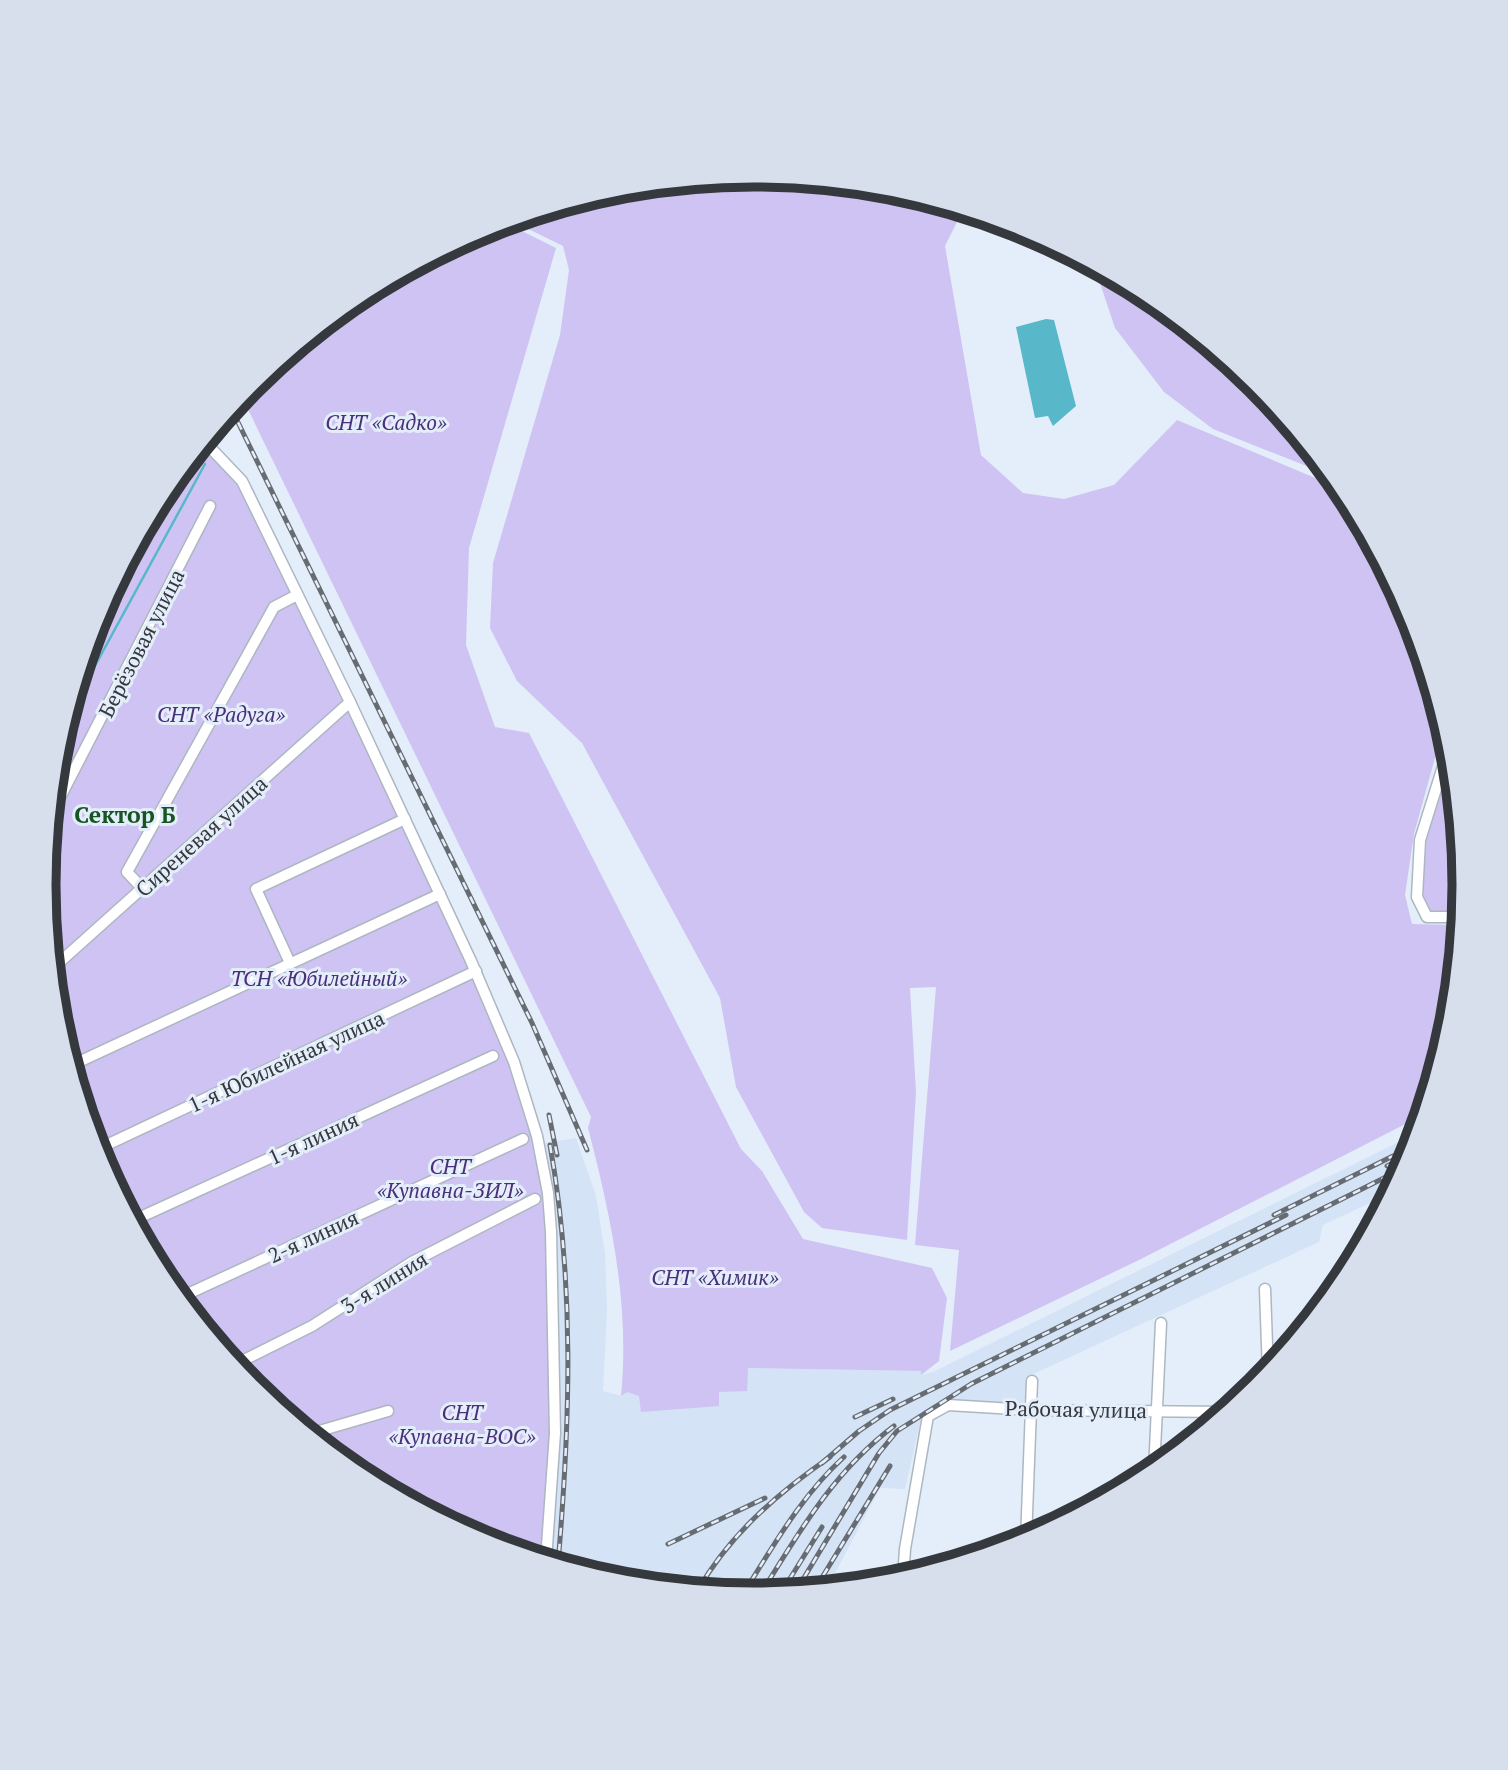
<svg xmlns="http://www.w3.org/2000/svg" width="1508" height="1770" font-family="'PT Serif',serif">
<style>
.built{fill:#d4e3f5}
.green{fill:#cec3f2}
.water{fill:#58b8c9}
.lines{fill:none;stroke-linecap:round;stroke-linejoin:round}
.stream{stroke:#58b8c9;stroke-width:2.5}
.minor-casing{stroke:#adb7c2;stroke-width:13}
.minor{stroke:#fff;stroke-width:10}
.rail-casing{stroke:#676c73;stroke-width:5}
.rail{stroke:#e4eefa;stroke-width:2.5;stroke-dasharray:8;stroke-linecap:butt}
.labels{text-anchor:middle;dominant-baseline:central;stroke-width:6;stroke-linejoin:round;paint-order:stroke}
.park-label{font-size:21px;font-style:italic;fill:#4a307b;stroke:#e4eefa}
.street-label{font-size:21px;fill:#35383d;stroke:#e4eefa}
.neighbourhood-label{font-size:23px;font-weight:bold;fill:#165423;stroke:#e4eefa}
.rim{fill:none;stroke:#35383d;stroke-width:9}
</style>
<rect width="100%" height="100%" fill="#e4eefa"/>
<path class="built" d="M1417,1133L1410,1157L1396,1183L1384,1189L1385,1196L1323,1225L1319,1242L1027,1377L1025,1407L962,1404L956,1399L935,1408L920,1423L905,1489L880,1488L832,1579L831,1588L754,1595L615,1582L548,1561L558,1446L556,1231L545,1143L576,1138L596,1196L605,1253L607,1310L603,1391L621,1396L626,1392H634L640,1396L642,1412L719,1392L747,1368L921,1371L922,1375L933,1372Z"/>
<g class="green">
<path d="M754,175L893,188L963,210L945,246L981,455L1023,493L1064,499L1114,485L1177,420L1344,490L1410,614L1444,725L1414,834L1405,895L1412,924L1460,925L1451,1024L1423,1115L1141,1259L950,1351L959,1250L915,1245L936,987L910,988L916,1092L907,1240L822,1228L804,1212L736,1087L720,998L582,743L517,681L490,628L493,563L560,335L569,270L563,246L510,220L616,188Z"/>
<path d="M504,222L556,248L469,548L466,645L495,727L529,733L741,1149L762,1171L803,1239L932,1268L947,1298L939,1361L921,1375V1371L748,1368L747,1391L719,1392V1406L641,1412L639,1396L627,1392L621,1396C630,1304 611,1217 588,1128L591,1117L244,401L257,379L360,294L483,229Z"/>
<path d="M1094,265L1149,295L1256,383L1334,477L1213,429L1164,392L1115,328Z"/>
<path d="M204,441L242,481L514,1062L548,1193L555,1433L546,1560L482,1541L359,1475L252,1387L163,1279L98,1156L57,1023L44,885L57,746L98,613L164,490Z"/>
<path d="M1451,747L1464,885L1461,917H1427L1417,897L1420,840Z"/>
</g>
<path class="water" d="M1046,319L1054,320L1076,406L1053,426L1048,416L1035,418L1016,327Z"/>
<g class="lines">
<path class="stream" d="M66,719L205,464"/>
<g class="minor-casing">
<g id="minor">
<path d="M204,441L242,481L350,702L471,961L514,1062L537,1136L548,1193L551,1232L555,1433L546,1560"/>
<path d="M1450,744L1420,840L1417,897L1427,917H1461"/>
<path d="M50,817L210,506"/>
<path d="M142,888L127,872L274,607L297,595"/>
<path d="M290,963L256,889L405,819"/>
<path d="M52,969L350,702"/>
<path d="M70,1066L440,894"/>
<path d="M96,1150L476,971"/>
<path d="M1383,1208V1205"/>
<path d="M132,1221L493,1056"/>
<path d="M1265,1289L1268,1373"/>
<path d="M179,1298L523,1139"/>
<path d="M234,1365L312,1326L412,1262L535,1199"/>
<path d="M309,1434L388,1411"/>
<path d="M1154,1471L1161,1323"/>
<path d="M1026,1541L1032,1381"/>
<path d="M903,1578L905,1549L928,1416L948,1405L1031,1410L1226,1412"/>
</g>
</g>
<use href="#minor" class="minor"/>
<g class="rail-casing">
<g id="rail">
<path d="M231,408L532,1023L587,1150"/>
<path d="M549,1115L557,1155"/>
<path d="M550,1145C575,1285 570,1423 558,1564"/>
<path d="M1387,1166L1411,1154"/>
<path d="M1274,1215L1393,1156"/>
<path d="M855,1417L893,1399"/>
<path d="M822,1463L859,1431L890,1410L1286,1215"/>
<path d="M668,1544L765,1498"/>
<path d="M815,1589L890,1466"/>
<path d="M698,1590C730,1534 778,1493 830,1457"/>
<path d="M796,1591L879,1453L897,1431L971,1384L1404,1168"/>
<path d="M781,1593L822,1527"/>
<path d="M743,1594C774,1545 801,1496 844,1457"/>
<path d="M760,1595C799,1532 834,1471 894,1426"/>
</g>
</g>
<use href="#rail" class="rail"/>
</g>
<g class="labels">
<g class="park-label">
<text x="386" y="422">СНТ «Садко»</text>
<text x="221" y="714">СНТ «Радуга»</text>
<text x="319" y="978">ТСН «Юбилейный»</text>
<text x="450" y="1166">СНТ<tspan x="450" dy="24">«Купавна-ЗИЛ»</tspan></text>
<text x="715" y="1277">СНТ «Химик»</text>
<text x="462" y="1412">СНТ<tspan x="462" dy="24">«Купавна-ВОС»</tspan></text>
</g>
<g class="street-label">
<text transform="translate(141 643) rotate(-63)">Берёзовая улица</text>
<text transform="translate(201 836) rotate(-42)">Сиреневая улица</text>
<text transform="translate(286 1061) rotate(-25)">1-я Юбилейная улица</text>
<text transform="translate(313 1138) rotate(-25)">1-я линия</text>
<text transform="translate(313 1236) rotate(-25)">2-я линия</text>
<text transform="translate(384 1282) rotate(-32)">3-я линия</text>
<text transform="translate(1076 1409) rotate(1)">Рабочая улица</text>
</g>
<g class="neighbourhood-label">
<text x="125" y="814">Сектор Б</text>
</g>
</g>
<path d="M0 0H1508V1770H0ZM56 885a698 698 0 1 1 1396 0a698 698 0 1 1-1396 0Z" fill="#d6dfeb" fill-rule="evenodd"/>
<path class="rim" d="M56 885a698 698 0 1 1 1396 0a698 698 0 1 1-1396 0Z"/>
</svg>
